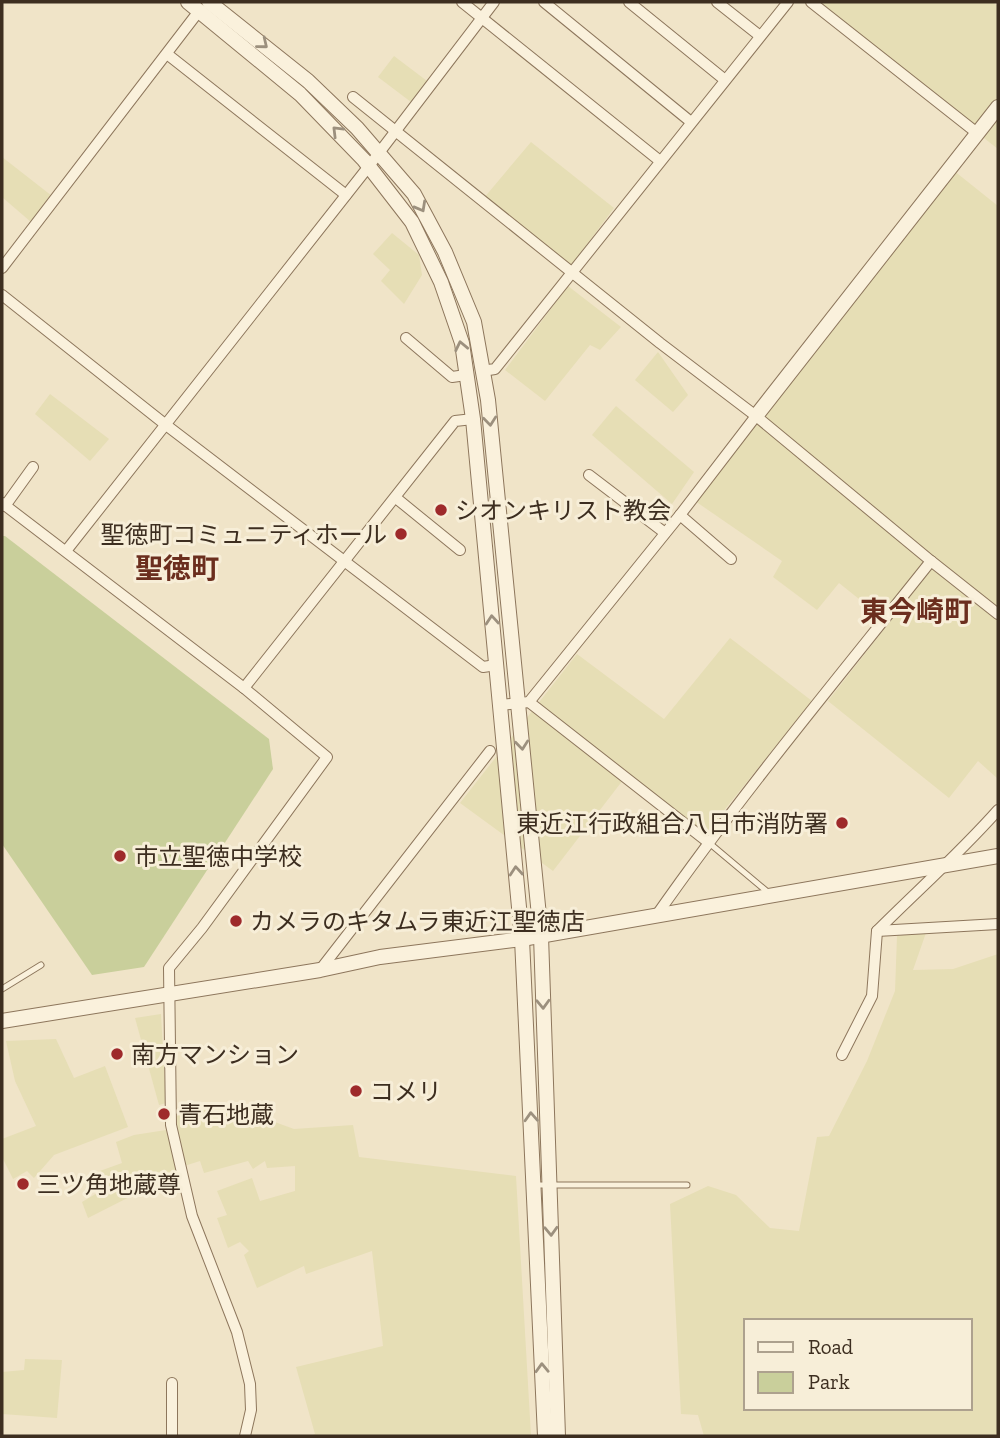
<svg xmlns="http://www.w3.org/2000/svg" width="1000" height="1438" font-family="'Zilla Slab','Noto Sans JP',serif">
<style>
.farmland{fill:#e6deb5;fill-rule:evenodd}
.green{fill:#c9cf9b}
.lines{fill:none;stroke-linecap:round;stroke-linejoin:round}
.service-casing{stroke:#8d765c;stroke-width:7}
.minor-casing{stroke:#8d765c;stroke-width:12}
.tertiary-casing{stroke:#8d765c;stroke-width:16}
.service{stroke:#faf1dc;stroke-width:5}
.minor{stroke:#faf1dc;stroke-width:10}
.tertiary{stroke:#faf1dc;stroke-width:14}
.oneway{stroke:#9c907e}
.poi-dot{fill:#9e2a2b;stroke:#f7eed8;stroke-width:2.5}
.labels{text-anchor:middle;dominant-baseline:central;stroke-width:6;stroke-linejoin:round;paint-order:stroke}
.poi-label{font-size:24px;fill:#3d2e20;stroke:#f7eed8;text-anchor:start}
.quarter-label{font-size:28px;font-weight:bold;fill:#6b2e1e;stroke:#f7eed8}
</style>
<rect width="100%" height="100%" fill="#f0e4c8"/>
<g class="farmland">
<path d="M811,2H992L998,6V149Z"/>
<path d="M394,56L427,81L411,102L378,77Z"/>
<path d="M531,142L614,208L570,267L483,199Z"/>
<path d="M2,157L52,196L31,222L2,197Z"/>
<path d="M953,170L998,206V779L978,761L949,798L828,701L889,623L839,583L817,610L773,577L782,561L695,501Z"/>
<path d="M392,233L419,255L422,275L404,304L381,281L390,270L373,254Z"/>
<path d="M568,286L621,327L600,350L590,345L545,401L505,370Z"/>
<path d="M658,352L688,395L673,412L635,380Z"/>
<path d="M50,394L109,439L90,461L35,414Z"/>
<path d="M616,406L694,472L672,504L592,435Z"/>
<path d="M730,638L812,701L701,839L623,780L553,871L460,803L577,654L664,719Z"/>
<path d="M927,930L913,970L953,969L998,954V1436H704L698,1415L681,1414L670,1204L708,1186L736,1195L770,1228L799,1231L817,1137L829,1136L867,1061L895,991L897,936ZM746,1321H970V1408H746Z"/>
<path d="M161,1014L166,1103L159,1105L135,1018Z"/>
<path d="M56,1039L74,1078L105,1066L128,1127L54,1155L34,1178L27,1171L13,1179L2,1157V1139L36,1126L15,1081L6,1041Z"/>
<path d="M236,1108L294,1129L353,1125L359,1157L516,1176L531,1436H310L315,1434L296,1367L383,1346L372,1251L306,1274L304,1266L257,1288L244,1255L249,1251L240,1242L228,1248L217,1218L227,1215L217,1191L252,1178L260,1201L295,1191V1166L267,1168L265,1161L253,1169L248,1161L204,1173L200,1161L181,1167L171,1118L196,1110Z"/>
<path d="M166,1130L182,1182L163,1188L161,1181L88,1218L82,1202L104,1189L97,1172L122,1163L116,1142L134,1135Z"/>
<path d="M25,1359L62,1360L57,1418L2,1414V1372L24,1370Z"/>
</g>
<path class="green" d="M2,536H5L269,739L273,769L144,967L92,975L2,844Z"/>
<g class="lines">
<g class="service-casing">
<g id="service">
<path d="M708,842L770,894"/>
<path d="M2,989L41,965"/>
<path d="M535,1185H687"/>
</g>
</g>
<g class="minor-casing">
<g id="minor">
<path d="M462,2L660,161"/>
<path d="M544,2L691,122"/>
<path d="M629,2L725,80"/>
<path d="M717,2L760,36"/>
<path d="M811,2L977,133"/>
<path d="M167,54L346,195"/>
<path d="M353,97L660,343L756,416L931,561L998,614"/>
<path d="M2,268L199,11"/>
<path d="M2,295L166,425L483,667L496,665"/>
<path d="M406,338L452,377L466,375"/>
<path d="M482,371L495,369L788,2"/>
<path d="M589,475L665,533"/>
<path d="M396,498L460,550"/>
<path d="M2,503L244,688L327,757L202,928L169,968L171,1125L192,1216L237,1332L250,1384L251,1410L245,1436"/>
<path d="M5,506L33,467"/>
<path d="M680,515L731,559"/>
<path d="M66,551L369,166L494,2"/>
<path d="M244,688L455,421L473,419"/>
<path d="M529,702L708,842"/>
<path d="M500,705L529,702L680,515L756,416"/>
<path d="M656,916C742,793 838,678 931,561"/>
<path d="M877,931L998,924"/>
<path d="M320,970L490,751"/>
<path d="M842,1055L872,996L877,931C918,890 960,853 998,810"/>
<path d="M172,1383V1436"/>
</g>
</g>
<g class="tertiary-casing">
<g id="tertiary">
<path d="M188,2L300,94L364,160L412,222L441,282L462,343L473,419L522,939L545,1436"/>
<path d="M209,2L308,81L357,128L414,194L445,252L474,322L488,400L541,936L558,1436"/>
<path d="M756,416L998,107"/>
<path d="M2,1021L320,970L380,957L522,939L998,856"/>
</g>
</g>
<use href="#service" class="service"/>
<use href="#minor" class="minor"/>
<use href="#tertiary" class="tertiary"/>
</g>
<defs><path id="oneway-chevron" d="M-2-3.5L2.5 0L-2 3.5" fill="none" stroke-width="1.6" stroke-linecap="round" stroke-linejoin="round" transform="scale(1.75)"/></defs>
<g class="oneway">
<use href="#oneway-chevron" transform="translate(263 44) rotate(39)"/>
<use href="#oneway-chevron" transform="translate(337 131) rotate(-135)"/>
<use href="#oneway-chevron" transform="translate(421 207) rotate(61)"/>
<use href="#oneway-chevron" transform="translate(461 346) rotate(-102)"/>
<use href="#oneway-chevron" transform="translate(490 421) rotate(84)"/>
<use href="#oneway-chevron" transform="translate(492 620) rotate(-95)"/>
<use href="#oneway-chevron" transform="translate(522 745) rotate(84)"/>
<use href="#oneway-chevron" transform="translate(516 871) rotate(-95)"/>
<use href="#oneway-chevron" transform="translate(543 1004) rotate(88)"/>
<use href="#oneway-chevron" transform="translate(531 1117) rotate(-93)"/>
<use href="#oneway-chevron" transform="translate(551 1231) rotate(88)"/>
<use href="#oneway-chevron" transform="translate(542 1368) rotate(-92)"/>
</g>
<g class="poi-dot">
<circle cx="441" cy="510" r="7"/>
<circle cx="401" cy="534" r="7"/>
<circle cx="842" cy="823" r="7"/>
<circle cx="120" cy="856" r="7"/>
<circle cx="236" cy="921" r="7"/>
<circle cx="117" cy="1054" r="7"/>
<circle cx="356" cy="1091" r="7"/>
<circle cx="164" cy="1114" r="7"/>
<circle cx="23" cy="1184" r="7"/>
</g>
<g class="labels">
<g class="poi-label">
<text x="455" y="510">シオンキリスト教会</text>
<text x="387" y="534" text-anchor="end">聖徳町コミュニティホール</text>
<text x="828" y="823" text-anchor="end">東近江行政組合八日市消防署</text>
<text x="134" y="856">市立聖徳中学校</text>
<text x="250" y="921">カメラのキタムラ東近江聖徳店</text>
<text x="131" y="1054">南方マンション</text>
<text x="370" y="1091">コメリ</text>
<text x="178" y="1114">青石地蔵</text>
<text x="37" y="1184">三ツ角地蔵尊</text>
</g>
<g class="quarter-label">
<text x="177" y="568">聖徳町</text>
<text x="916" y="611">東今崎町</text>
</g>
</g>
<rect width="1000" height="1438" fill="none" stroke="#3d2e20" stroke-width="7"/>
<rect x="744" y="1319" width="228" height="91" fill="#f7eed8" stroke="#ada18e" stroke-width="2"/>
<rect x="758" y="1342" width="35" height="10" fill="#faf1dc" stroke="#ada18e" stroke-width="2"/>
<text x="808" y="1354" font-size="21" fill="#3d2e20">Road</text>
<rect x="758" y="1372" width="35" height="21" fill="#c9cf9b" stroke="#ada18e" stroke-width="2"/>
<text x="808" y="1389" font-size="21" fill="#3d2e20">Park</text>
</svg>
